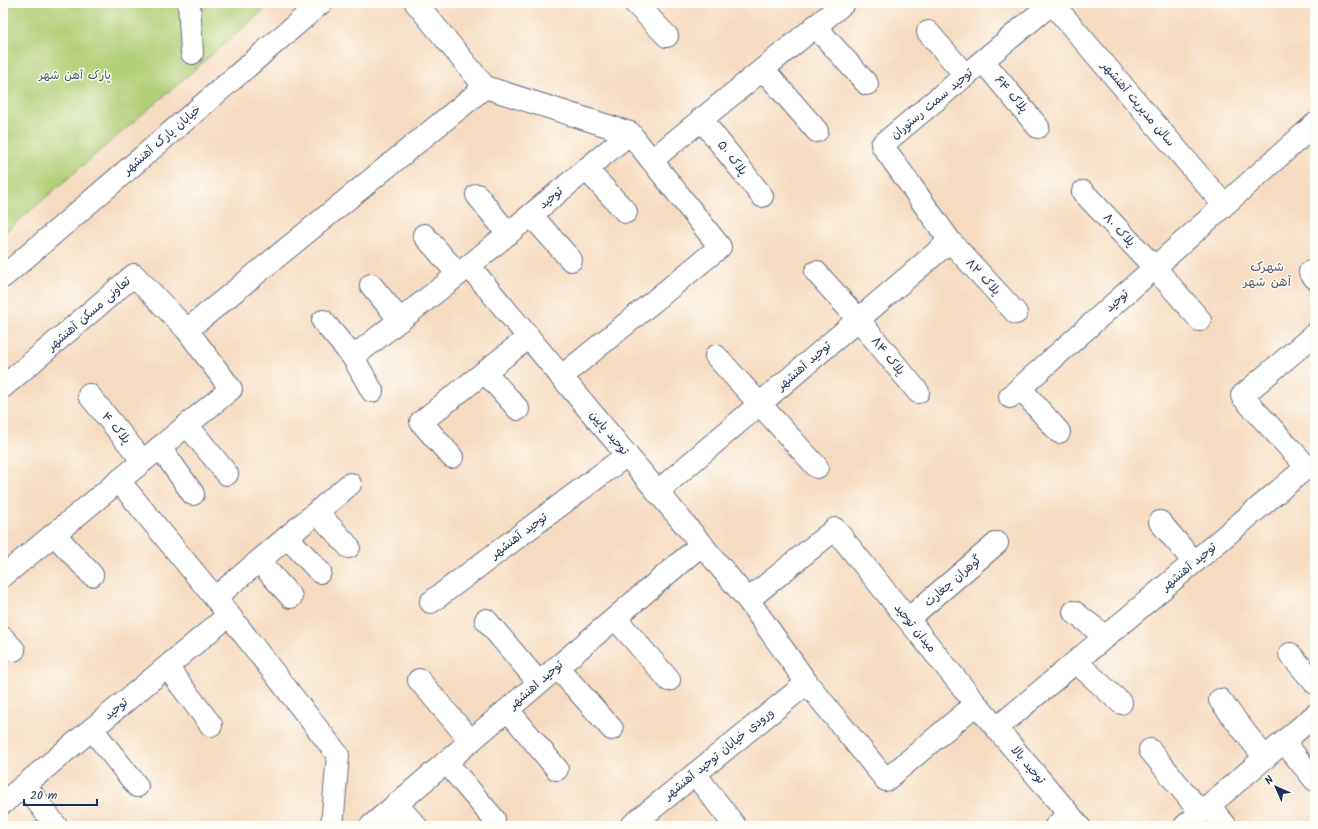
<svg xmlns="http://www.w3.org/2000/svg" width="1318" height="829" font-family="Kalam,'Playpen Sans Arabic',sans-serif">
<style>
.green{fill:#b3cf76;stroke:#677f6a}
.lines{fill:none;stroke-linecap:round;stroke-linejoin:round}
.minor-casing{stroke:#676c80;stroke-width:24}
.minor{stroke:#fff;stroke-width:22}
.labels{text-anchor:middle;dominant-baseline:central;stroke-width:3;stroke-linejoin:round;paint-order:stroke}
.park-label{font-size:12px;fill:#495f65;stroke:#fdfcf7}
.street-label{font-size:12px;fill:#1b2f5e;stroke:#fdfcf7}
.neighbourhood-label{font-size:13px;fill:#5c5669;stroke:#fdfcf7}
</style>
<rect width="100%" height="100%" fill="#fdfcf7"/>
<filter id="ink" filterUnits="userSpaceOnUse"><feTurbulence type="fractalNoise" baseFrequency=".025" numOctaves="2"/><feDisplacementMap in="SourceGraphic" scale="8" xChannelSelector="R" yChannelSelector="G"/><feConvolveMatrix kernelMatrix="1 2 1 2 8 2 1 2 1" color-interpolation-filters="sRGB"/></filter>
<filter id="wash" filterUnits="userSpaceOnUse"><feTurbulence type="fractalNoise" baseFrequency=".012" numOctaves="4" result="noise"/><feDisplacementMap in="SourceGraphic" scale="16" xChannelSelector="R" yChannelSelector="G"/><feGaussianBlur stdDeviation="0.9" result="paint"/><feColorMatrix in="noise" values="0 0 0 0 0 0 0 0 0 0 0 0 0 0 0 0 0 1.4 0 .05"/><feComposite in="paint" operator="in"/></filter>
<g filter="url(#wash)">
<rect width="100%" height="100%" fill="#f5dcc0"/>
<path class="green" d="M3,3H272L3,234Z"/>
</g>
<g filter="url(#ink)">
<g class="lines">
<g class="minor-casing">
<g id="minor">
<path d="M189,3L192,53"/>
<path d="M635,3L667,36"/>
<path d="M815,26L867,84"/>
<path d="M928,32L966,76"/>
<path d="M983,61L1038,127"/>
<path d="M763,69L817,131"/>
<path d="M701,119L762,196"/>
<path d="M652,160L844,3"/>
<path d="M586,169L626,212"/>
<path d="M1083,192L1155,268L1200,320"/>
<path d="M477,195L508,234"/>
<path d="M531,215L571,260"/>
<path d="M424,235L458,274"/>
<path d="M469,266L748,600"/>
<path d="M816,272L858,319L918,392"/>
<path d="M1310,272L1315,278"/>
<path d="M3,277L321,3"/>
<path d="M371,285L400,320"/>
<path d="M1016,313L950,241L882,145L1052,3L1224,205"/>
<path d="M323,321L353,357L372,391"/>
<path d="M187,330L485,87L416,3"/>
<path d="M716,356L817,467"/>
<path d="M353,357L469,266L630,133L485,87"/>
<path d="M485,372L518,409"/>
<path d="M561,377L720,247L630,133"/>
<path d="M3,387L134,275L187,330L231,389L3,576"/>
<path d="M1020,388L1059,432"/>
<path d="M89,395L143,461"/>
<path d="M1010,397L1315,124"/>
<path d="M187,425L227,474"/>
<path d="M160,447L193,494"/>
<path d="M452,457L421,422L529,337"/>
<path d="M657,492L950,241"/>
<path d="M317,512L349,547"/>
<path d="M1160,522L1194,562"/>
<path d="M835,529L976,704L886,780L807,683L748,600Z"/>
<path d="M54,534L92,575"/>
<path d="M287,537L320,572"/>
<path d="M259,561L291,597"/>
<path d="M215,598L350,484"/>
<path d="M431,602L627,455"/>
<path d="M1074,612L1106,637"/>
<path d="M229,615L338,755L332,826"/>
<path d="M616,619L669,680"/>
<path d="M908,619L997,543"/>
<path d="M486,620L539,683"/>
<path d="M3,638L14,650"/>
<path d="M1290,654L1315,683"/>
<path d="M1076,662L1121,703"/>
<path d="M167,667L211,725"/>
<path d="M557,667L612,729"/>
<path d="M419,680L471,741"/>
<path d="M1220,700L1265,758"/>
<path d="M976,704L1079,826"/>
<path d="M508,710L557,769"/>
<path d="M997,728L1307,467L1242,396L1315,334"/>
<path d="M92,729L137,786"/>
<path d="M1284,742L1315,780"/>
<path d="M1150,750L1201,813"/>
<path d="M446,762L494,819"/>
<path d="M695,774L735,826"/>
<path d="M25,785L56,826"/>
<path d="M3,803L229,615L119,481"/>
<path d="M396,804L416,826"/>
<path d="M1209,806L1226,826"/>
<path d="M371,826L702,544"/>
<path d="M631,826L807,683"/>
<path d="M1056,826L1069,814"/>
<path d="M1185,826L1315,715"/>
</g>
</g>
<use href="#minor" class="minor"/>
</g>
</g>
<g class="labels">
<g class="park-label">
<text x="75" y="75">پارک آهن شهر</text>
</g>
<g class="street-label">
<text transform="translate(1011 94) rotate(50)">پلاک ۶۴</text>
<text transform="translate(932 104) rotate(-40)">توحید سمت رستوران</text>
<text transform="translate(1138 104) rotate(50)">سالن مدیریت آهنشهر</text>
<text transform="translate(162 140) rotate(-41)">خیابان پارک آهنشهر</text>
<text transform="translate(732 158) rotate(52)">پلاک ۵۰</text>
<text transform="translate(551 198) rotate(-40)">توحید</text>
<text transform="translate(1119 230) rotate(47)">پلاک ۸۰</text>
<text transform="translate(983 277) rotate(47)">پلاک ۸۲</text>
<text transform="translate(1117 301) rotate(-42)">توحید</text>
<text transform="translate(89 314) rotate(-41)">تعاونی مسکن آهنشهر</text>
<text transform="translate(888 356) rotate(51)">پلاک ۸۴</text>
<text transform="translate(804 366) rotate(-41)">توحید آهنشهر</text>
<text transform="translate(116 428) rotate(50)">پلاک ۴</text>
<text transform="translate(609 433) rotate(50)">توحید پایین</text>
<text transform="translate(519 536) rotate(-37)">توحید آهنشهر</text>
<text transform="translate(1189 567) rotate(-40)">توحید آهنشهر</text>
<text transform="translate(953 581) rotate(-41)">گوهران چغارت</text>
<text transform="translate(915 628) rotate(51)">میدان توحید</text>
<text transform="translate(536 685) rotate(-41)">توحید اهنشهر</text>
<text transform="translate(116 709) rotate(-40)">توحید</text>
<text transform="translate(719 754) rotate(-39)">ورودی خیابان توحید آهنشهر</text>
<text transform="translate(1028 765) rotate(50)">توحید بالا</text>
</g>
<g class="neighbourhood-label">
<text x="1267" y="267">شهرک<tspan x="1267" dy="15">آهن شهر</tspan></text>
</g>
</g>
<rect width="1318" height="829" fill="none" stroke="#fdfcf7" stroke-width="16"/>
<g transform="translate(1276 787) rotate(315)" stroke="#fdfcf7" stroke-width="3" paint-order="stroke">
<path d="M0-3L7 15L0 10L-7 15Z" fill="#1b2f5e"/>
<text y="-6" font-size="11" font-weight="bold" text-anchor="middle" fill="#1b2f5e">N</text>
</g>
<path d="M24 799v6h73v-6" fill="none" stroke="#1b2f5e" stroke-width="2"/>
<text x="30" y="799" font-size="12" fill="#1b2f5e" stroke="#fdfcf7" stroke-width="3" paint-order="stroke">20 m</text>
</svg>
